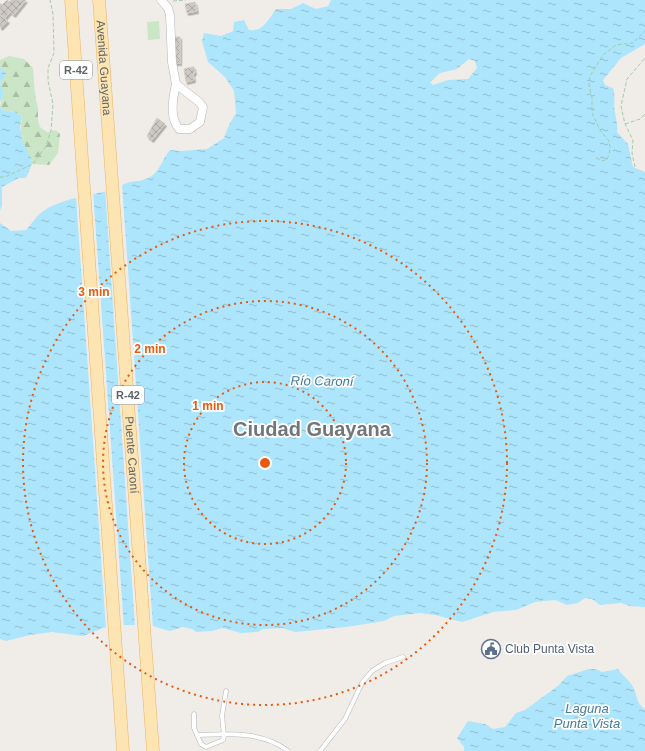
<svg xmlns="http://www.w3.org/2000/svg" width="645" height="751" font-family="Helvetica,sans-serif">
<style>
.forest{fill:url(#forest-firs)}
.pitch{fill:#cbe6c6}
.water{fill:url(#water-ripples);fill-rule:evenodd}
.pier{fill:#f0ede8}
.building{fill:url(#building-cross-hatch);stroke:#d5cec6;filter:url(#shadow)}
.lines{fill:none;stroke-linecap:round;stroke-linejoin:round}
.service-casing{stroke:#b3b6b9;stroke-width:5}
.minor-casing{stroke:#b3b6b9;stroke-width:9}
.primary-casing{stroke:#ecb265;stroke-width:13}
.path{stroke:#a2cca8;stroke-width:1;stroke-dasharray:4 2;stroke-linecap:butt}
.service{stroke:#fff;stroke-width:4}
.minor{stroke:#fff;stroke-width:8}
.primary{stroke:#fce5b2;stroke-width:12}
.ring{fill:none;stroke:#e8590c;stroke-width:2;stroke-dasharray:2 4}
.labels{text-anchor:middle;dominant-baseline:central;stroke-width:3.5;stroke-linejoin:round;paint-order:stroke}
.shield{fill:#fff;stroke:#8f9295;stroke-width:1}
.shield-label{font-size:11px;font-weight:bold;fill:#5f6467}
.street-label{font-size:12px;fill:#5f6467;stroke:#fff}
.service-label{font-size:12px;fill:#4e5e75;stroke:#fff;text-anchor:start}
.water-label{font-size:13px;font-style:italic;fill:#427c9d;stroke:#fff}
.town-label{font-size:20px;font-weight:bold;fill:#707679;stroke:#fff}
.centre{fill:#e8590c;stroke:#fff;stroke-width:2}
.ring-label{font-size:12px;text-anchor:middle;font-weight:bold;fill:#e8590c;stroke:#fff;stroke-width:3.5;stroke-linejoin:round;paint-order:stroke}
</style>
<defs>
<pattern id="forest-firs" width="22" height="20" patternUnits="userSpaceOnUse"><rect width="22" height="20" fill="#cbe6c6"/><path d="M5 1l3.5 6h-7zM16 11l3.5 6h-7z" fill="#a8bea5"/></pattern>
<pattern id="water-ripples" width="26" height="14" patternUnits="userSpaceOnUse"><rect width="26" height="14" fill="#ade5fc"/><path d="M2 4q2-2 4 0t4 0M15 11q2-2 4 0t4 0" fill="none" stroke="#90bdd0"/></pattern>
<pattern id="building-cross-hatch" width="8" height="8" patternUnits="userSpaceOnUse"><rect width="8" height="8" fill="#ccc8c4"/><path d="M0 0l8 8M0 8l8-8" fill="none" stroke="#a9a6a3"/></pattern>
<filter id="shadow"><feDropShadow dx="1.5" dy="2.5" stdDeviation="0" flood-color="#0004"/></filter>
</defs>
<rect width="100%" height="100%" fill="#f0ede8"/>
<path class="forest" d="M9,56L24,59L33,68L35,94L38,109V121L40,127L47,132L56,130L60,134L58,153L49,165L32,164C31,154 24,148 22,139C20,132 21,124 22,116L14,112L2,110L0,107L3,93L0,84L5,73L0,68V60Z"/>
<path class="pitch" d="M159,21L160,39L148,40L147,22Z"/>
<g class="water">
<path d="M331,0H645V44L621,58L603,80L605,85L613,88C616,96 613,104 615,112C616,120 618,125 617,132L628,144L633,167L645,172V607L630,606L621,603L600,605L592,599L585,598L578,603L567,605L555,600L535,602L516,610L493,612L462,622L435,615L420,613L394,616L384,621L346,627L295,632L282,628L263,629L258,632L241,633L222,628L212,631L196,632L192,629L183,627L170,631L149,625H120L103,628L83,636L52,632L30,635L6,641L0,639V223L11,231L26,230C31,225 36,216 42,212C60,199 86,196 107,191C115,189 122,184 130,182C137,181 143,181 150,177C161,170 162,159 170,150L181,151L207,149L224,138L229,125L236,113L234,91L225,77L208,62L202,41L204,33L221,36L233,31L234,22L244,20L249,30C263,32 269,19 276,9H291L303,3L316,9L328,6ZM469,59L475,61L477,68L468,79L448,80L433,85L430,82L440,73L457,69Z"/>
<path d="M0,68L6,73L0,84L4,93L0,102Z"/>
<path d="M0,107L2,110L14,112L22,116L20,127L22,140L31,158L32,164L26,178H19L2,187V206L0,210Z"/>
<path d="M589,669H596L602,672L618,669C622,675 630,681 633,687C638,696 635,702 645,709V751H464V747L457,738L468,721L485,724L493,729L505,727L516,713L525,710L559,685L567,676Z"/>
</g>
<g class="pier">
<path d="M122,184L153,628L135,627L105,189Z"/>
<path d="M93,191L124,627L106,629L76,196Z"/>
</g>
<g class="building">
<path d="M7,0L10,2L11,0H26L14,15L2,5Z"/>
<path d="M195,2L197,11L187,13L185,4Z"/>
<path d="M0,3L10,12L5,18L0,15Z"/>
<path d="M0,15L8,21L1,28L0,27Z"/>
<rect x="174" y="37" width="6" height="26"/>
<path d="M192,67H194L195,73H193L194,80L186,82L184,69Z"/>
<path d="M157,118L165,124L152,140L147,136Z"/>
</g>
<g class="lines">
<g class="service-casing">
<g id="service">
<path d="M194,714V728L197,735C228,734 263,731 288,751"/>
<path d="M197,735L201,744L206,747L223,740L224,735L222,716L226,691"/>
<path d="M320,751L345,719L362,683L372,671L385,663L403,657"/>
</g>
</g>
<g class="minor-casing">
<g id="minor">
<path d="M161,0L168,8L170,15L172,62L176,84"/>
<path d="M176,84L199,102L203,107L200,122L190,129H179C169,117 173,98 176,84Z"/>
</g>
</g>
<g class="primary-casing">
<g id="primary">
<path d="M71,0L123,751"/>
<path id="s1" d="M99,0L153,751"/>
</g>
</g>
<g class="path">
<path d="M173,1L186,0"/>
<path d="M625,124L640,119L645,114"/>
<path d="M596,158L604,161L609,156L610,147L609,141L600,130L592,113V98L589,85L590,76L603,55L616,45L633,43L645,31"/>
<path d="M635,167L632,153L633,140L625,124L621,106L627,79L645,58"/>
<path d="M0,177H5L33,164L46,146L51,131L53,104L48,81V68L54,53L53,14L50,0"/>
</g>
<use href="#service" class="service"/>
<use href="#minor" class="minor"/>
<use href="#primary" class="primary"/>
</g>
<g class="ring">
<circle cx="265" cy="463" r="81"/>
<circle cx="265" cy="463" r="162"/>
<circle cx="265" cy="463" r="242"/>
</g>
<defs>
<g id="civic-ring" transform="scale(1)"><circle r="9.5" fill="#fff" stroke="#5c6f8a" stroke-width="1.5"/><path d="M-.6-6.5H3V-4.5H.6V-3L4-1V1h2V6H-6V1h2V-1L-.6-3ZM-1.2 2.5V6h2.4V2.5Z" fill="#5c6f8a"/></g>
</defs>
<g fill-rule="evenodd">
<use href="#civic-ring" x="491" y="649"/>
</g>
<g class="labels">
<g class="shield">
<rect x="60" y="61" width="32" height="18" rx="3"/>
<rect x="112" y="386" width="32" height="18" rx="3"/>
</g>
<g class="shield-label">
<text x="76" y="70">R-42</text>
<text x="128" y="395">R-42</text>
</g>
<g class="street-label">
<text stroke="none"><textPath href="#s1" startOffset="68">Avenida Guayana</textPath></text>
<text stroke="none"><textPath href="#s1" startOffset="456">Puente Caroní</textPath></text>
</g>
<g class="service-label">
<text x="505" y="649">Club Punta Vista</text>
</g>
<g class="water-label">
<text transform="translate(322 381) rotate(1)">Río Caroní</text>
<text x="587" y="708">Laguna<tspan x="587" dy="15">Punta Vista</tspan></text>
</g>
<g class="town-label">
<text x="312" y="429">Ciudad Guayana</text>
</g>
</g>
<circle cx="265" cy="463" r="6" class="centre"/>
<g class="ring-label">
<text x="94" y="296">3 min</text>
<text x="150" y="353">2 min</text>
<text x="208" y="410">1 min</text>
</g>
</svg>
